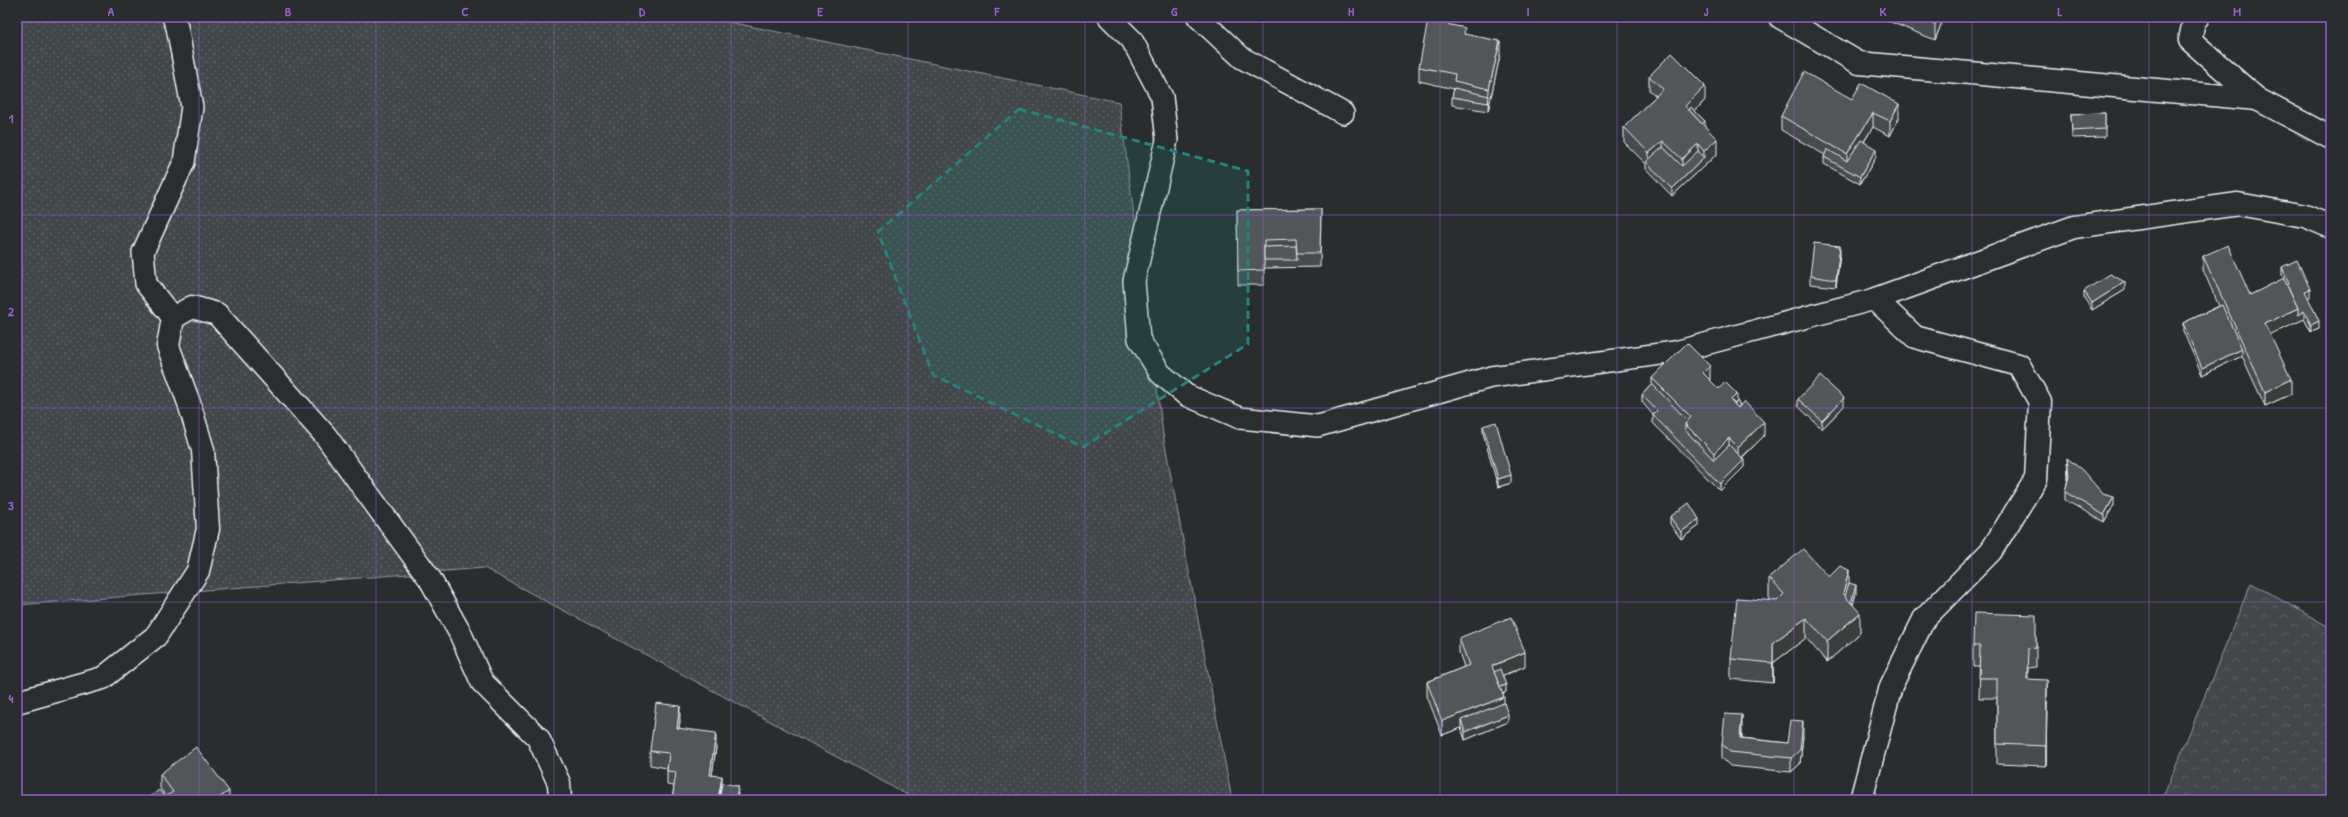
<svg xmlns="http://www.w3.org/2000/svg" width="2348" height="817" font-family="'Patrick Hand',sans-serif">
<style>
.grass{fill:url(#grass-dots);stroke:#959ca0}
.forest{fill:url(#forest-crowns);stroke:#959ca0}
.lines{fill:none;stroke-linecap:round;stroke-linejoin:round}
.service-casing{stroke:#e8f1f8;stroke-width:24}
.minor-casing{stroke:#e8f1f8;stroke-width:25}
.service{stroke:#2a2d2e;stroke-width:21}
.minor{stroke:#2a2d2e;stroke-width:22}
.wall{fill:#474b4d;stroke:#e8f1f8}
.shaded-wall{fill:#3a3d3e;stroke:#e8f1f8}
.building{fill:#535759;stroke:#e8f1f8}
.marked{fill:#25827c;fill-opacity:0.2;stroke:#25827c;stroke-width:3;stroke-dasharray:8 5;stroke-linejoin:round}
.grid{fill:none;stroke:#965dcd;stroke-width:1;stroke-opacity:0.55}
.neatline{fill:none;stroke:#965dcd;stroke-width:1.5}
.grid-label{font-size:13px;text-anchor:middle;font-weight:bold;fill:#965dcd}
</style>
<defs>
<pattern id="grass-dots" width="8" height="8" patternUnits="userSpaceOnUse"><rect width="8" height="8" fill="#424648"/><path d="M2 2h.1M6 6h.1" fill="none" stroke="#5d6163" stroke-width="1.8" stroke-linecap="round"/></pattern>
<pattern id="forest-crowns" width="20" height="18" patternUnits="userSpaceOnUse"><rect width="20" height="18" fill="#424648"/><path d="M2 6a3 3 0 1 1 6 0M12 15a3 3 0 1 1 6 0" fill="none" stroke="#5d6163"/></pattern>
</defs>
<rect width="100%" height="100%" fill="#2a2d2e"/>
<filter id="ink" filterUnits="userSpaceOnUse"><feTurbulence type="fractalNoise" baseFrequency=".025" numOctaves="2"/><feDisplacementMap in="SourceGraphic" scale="8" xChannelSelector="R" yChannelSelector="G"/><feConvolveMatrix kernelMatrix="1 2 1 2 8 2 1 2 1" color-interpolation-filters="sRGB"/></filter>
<g filter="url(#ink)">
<path class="grass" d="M17,17H705L1119,102L1163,434L1232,800H917L484,568L17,605Z"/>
<path class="forest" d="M2251,583L2331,628V800H2162Z"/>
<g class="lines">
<g class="service-casing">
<g id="service">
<path d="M1109,17L1132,40L1162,97L1167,140L1134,281L1139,339L1160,373L1186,395L1240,418L1318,426L1491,377L1675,352L1875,299"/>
<path d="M1198,17L1242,58L1343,113"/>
<path d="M173,318L146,284L143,252L184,162L192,107L177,27L173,17"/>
</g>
</g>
<g class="minor-casing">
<g id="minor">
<path d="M1780,17L1859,63L2257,99"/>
<path d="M2198,17L2194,21L2190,40L2257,99L2331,138"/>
<path d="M17,702L103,678L156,636L198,571L208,529L203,450L189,403L168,346L173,318L192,307L217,314L325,435L430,579L460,633L482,682L538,738L559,783L560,800"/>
<path d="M1861,800L1891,686L1924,619L1991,551L2036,479L2040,402L2019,365L1915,337L1875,299L2074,227L2238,204L2305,216L2331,227"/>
</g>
</g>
<use href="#service" class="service"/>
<use href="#minor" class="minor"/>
</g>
<g class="wall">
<path d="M1881,17H1944L1935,40L1881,18Z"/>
<path d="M1465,34L1500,55L1488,111L1452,105V97L1454,89L1419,81V67Z"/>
<path d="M1649,76L1705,100L1695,111L1705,127L1717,154L1672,196L1646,169V164L1624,142V127L1656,96L1649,90Z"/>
<path d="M1852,99L1899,118L1890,136L1873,127L1864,142L1876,157L1860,184L1824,164V157L1825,155L1781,130V116Z"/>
<path d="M2105,113V137L2072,138L2071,114Z"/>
<path d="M1321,209L1320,267L1264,268V285H1238L1237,210Z"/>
<path d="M1840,253L1836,287L1810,284V276Z"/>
<path d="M2203,256L2250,295L2284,279L2282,275V267L2310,297H2307L2319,329L2311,332L2304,319L2270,335L2291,394L2265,406L2242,356L2202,375L2183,331V323L2219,306L2203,270Z"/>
<path d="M2125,290L2092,310L2084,298V291Z"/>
<path d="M1652,378L1710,380L1719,389L1737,401L1764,436L1742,458L1744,467L1720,491L1653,423V415L1642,402V395L1652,384Z"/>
<path d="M1798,399L1844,406L1822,429L1798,406Z"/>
<path d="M1483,426L1511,483L1498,487L1483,433Z"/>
<path d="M2067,458L2114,505L2104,522L2065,500V492L2068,478Z"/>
<path d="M1670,517L1699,526L1681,539L1670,524Z"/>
<path d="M1829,577L1849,583L1856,593L1853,605L1860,633L1827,662L1806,638L1773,663V683L1731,679V659L1772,601L1769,598V578Z"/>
<path d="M2036,635V667L2028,668V679L2047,700L2046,766L1997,764V698H1979L1980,666H1973V646Z"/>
<path d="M1459,638L1525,666L1503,676L1506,692L1502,694L1504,703L1508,722L1465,740L1461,728L1442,735L1427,696V682L1464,667L1459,652Z"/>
<path d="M680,721L679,728L716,748L712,775L722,783L738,793L737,800H672L674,786L667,785V768L650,765V751Z"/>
<path d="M1742,730V738L1787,743L1803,736L1800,764L1791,772L1730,766L1722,758V744Z"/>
<path d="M160,774L229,797H165H166L160,788Z"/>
</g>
<g class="shaded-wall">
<path d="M1938,17H1944L1935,40V25Z"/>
<path d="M1500,41V55L1488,111L1489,89Z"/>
<path d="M1705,86V100L1689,117L1685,106Z"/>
<path d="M1899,104V118L1890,136V121Z"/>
<path d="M1873,113V127L1847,168V154Z"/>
<path d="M1705,121V128L1699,127Z"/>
<path d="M1717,139V154L1672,196V189L1704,158V151Z"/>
<path d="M1663,141V155L1649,165V153Z"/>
<path d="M1698,144V158L1682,173V159Z"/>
<path d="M1876,149V157L1860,184V177Z"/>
<path d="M1840,246V253L1836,287V280Z"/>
<path d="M2125,282V290L2092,310V303Z"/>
<path d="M2310,289V297L2305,299V291Z"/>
<path d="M2298,308L2304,311V319L2265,338V324Z"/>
<path d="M2319,321V329L2311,332V325Z"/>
<path d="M2242,349V356L2202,375V368Z"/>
<path d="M1710,366V380L1703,373Z"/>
<path d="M2291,379V394L2265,406V392Z"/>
<path d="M1737,394V409L1731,400Z"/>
<path d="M1844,398V406L1822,429V421Z"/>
<path d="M1764,422V436L1738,461V447Z"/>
<path d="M1729,438V452L1714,468V453Z"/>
<path d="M1744,460V467L1720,491V484Z"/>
<path d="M1511,475V483L1498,487V479Z"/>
<path d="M2114,497V505L2104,522V515Z"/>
<path d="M1699,519V526L1681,539V532Z"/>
<path d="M1849,570V590L1844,607L1843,593Z"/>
<path d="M1856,585V593L1848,619V612Z"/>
<path d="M1860,613V633L1827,662V641Z"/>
<path d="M1806,618V638L1773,663V683V643Z"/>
<path d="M1525,652V666L1494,679L1492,666Z"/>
<path d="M2047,680V700L2046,766V746Z"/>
<path d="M1506,685V692L1498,696V688Z"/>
<path d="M1504,697V711L1461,720V728L1442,735V721Z"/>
<path d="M680,706V721L677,742V728Z"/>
<path d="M1508,715V722L1465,740V732Z"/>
<path d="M1742,715V730L1740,753V738Z"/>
<path d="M1803,721V736L1800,764L1791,772V758Z"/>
<path d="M716,733V748L710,789V775Z"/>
<path d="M722,776V791L720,800H718Z"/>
<path d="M738,786L737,800H736Z"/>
<path d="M229,791V800H216Z"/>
</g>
<g class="building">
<path d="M1897,17H1904V20Z"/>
<path d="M1915,17H1938L1935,25Z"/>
<path d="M1428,20L1465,28L1464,34L1500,41L1489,89L1454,81L1455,74L1419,67Z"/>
<path d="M1672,53L1705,86L1685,106L1717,139L1704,151L1698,144L1682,159L1663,141L1649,153L1624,127L1663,89L1649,76Z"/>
<path d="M1804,72L1852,99L1861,83L1899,104L1890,121L1873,113L1847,154L1781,116Z"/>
<path d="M1454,88L1489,96L1488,103L1452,97Z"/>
<path d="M1691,107L1705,121L1702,124L1689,110Z"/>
<path d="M2105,113V129L2072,131L2071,114Z"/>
<path d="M1861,140L1876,149L1860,177L1824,157L1827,149L1847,161Z"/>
<path d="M1663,147L1682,166L1698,151L1704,158L1672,189L1646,162Z"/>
<path d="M1321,209L1320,253H1297L1296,239L1264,240V270L1238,271L1237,210Z"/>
<path d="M1814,243L1840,246L1836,280L1810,276Z"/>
<path d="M2228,245L2250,295L2284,278L2298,308L2265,324L2291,379L2265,392L2203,256Z"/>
<path d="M1296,246L1297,260H1264V247Z"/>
<path d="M2297,260L2310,289L2305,291L2319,321L2311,325L2304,311L2298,315V308L2287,284L2289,283L2282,267Z"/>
<path d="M2110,274L2125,282L2092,303L2084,291Z"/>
<path d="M2222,305L2242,349L2202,368L2183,323Z"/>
<path d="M1687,343L1710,366L1703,373L1719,389L1725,382L1737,394L1731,400L1738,408L1744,401L1764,422L1738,447L1729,438L1714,453L1685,424L1691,417L1652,378Z"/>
<path d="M1820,376L1844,398L1822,421L1798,399Z"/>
<path d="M1652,384L1688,421L1685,424V430L1714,460L1729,445L1744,460L1720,484L1653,415L1657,411L1642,395Z"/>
<path d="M1737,401L1740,405L1738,408L1734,404Z"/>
<path d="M1496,422L1511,475L1498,479L1483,426Z"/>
<path d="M2067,458L2082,470L2103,494L2114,497L2104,515L2065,492L2069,476Z"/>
<path d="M1689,503L1699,519L1681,532L1670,517Z"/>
<path d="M1803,549L1829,577L1840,566L1849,570L1843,593L1860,613L1827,641L1806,618L1773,643V663L1731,659L1737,598L1777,601L1784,594L1769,578Z"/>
<path d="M1849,583L1856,585L1851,603L1845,596Z"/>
<path d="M1974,613L2036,615V647L2028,648L2027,679L2047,680L2046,746L1997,744V678H1979L1980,646H1973Z"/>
<path d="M1511,617L1525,652L1492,666L1504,697L1442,721L1427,682L1469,665L1459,638Z"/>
<path d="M1500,669L1506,685L1500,687L1494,672Z"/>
<path d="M656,703L680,706L677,728L716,733L710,775L722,776L718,800H672L676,772L667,771L669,753L650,751Z"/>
<path d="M1504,703L1508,715L1465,732L1461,720Z"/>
<path d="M1725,714L1742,715L1740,738L1787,743L1790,720L1803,721L1800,750L1791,758L1730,752L1722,744Z"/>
<path d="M196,747L229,791L216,800H146L159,790L165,797L173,792L160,774Z"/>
<path d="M722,783L738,786L736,800H719Z"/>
<path d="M229,797L230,800H225Z"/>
</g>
</g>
<path class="marked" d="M1019,109L1248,171V344L1083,447L933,375L878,232Z"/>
<path class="grid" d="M199,17V800M376,17V800M554,17V800M731,17V800M908,17V800M1085,17V800M1263,17V800M1440,17V800M1617,17V800M1794,17V800M1972,17V800M2149,17V800M17,215H2331M17,408H2331M17,602H2331"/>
<rect width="2348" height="817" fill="none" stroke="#2a2d2e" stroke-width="44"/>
<rect x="22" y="22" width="2304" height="773" class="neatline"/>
<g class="grid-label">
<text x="111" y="16">A</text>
<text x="288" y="16">B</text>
<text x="465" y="16">C</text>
<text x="642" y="16">D</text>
<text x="820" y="16">E</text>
<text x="997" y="16">F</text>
<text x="1174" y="16">G</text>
<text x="1351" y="16">H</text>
<text x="1528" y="16">I</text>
<text x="1706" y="16">J</text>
<text x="1883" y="16">K</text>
<text x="2060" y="16">L</text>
<text x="2237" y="16">M</text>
<text x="11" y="123">1</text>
<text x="11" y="316">2</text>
<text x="11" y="510">3</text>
<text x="11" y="703">4</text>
</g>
</svg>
